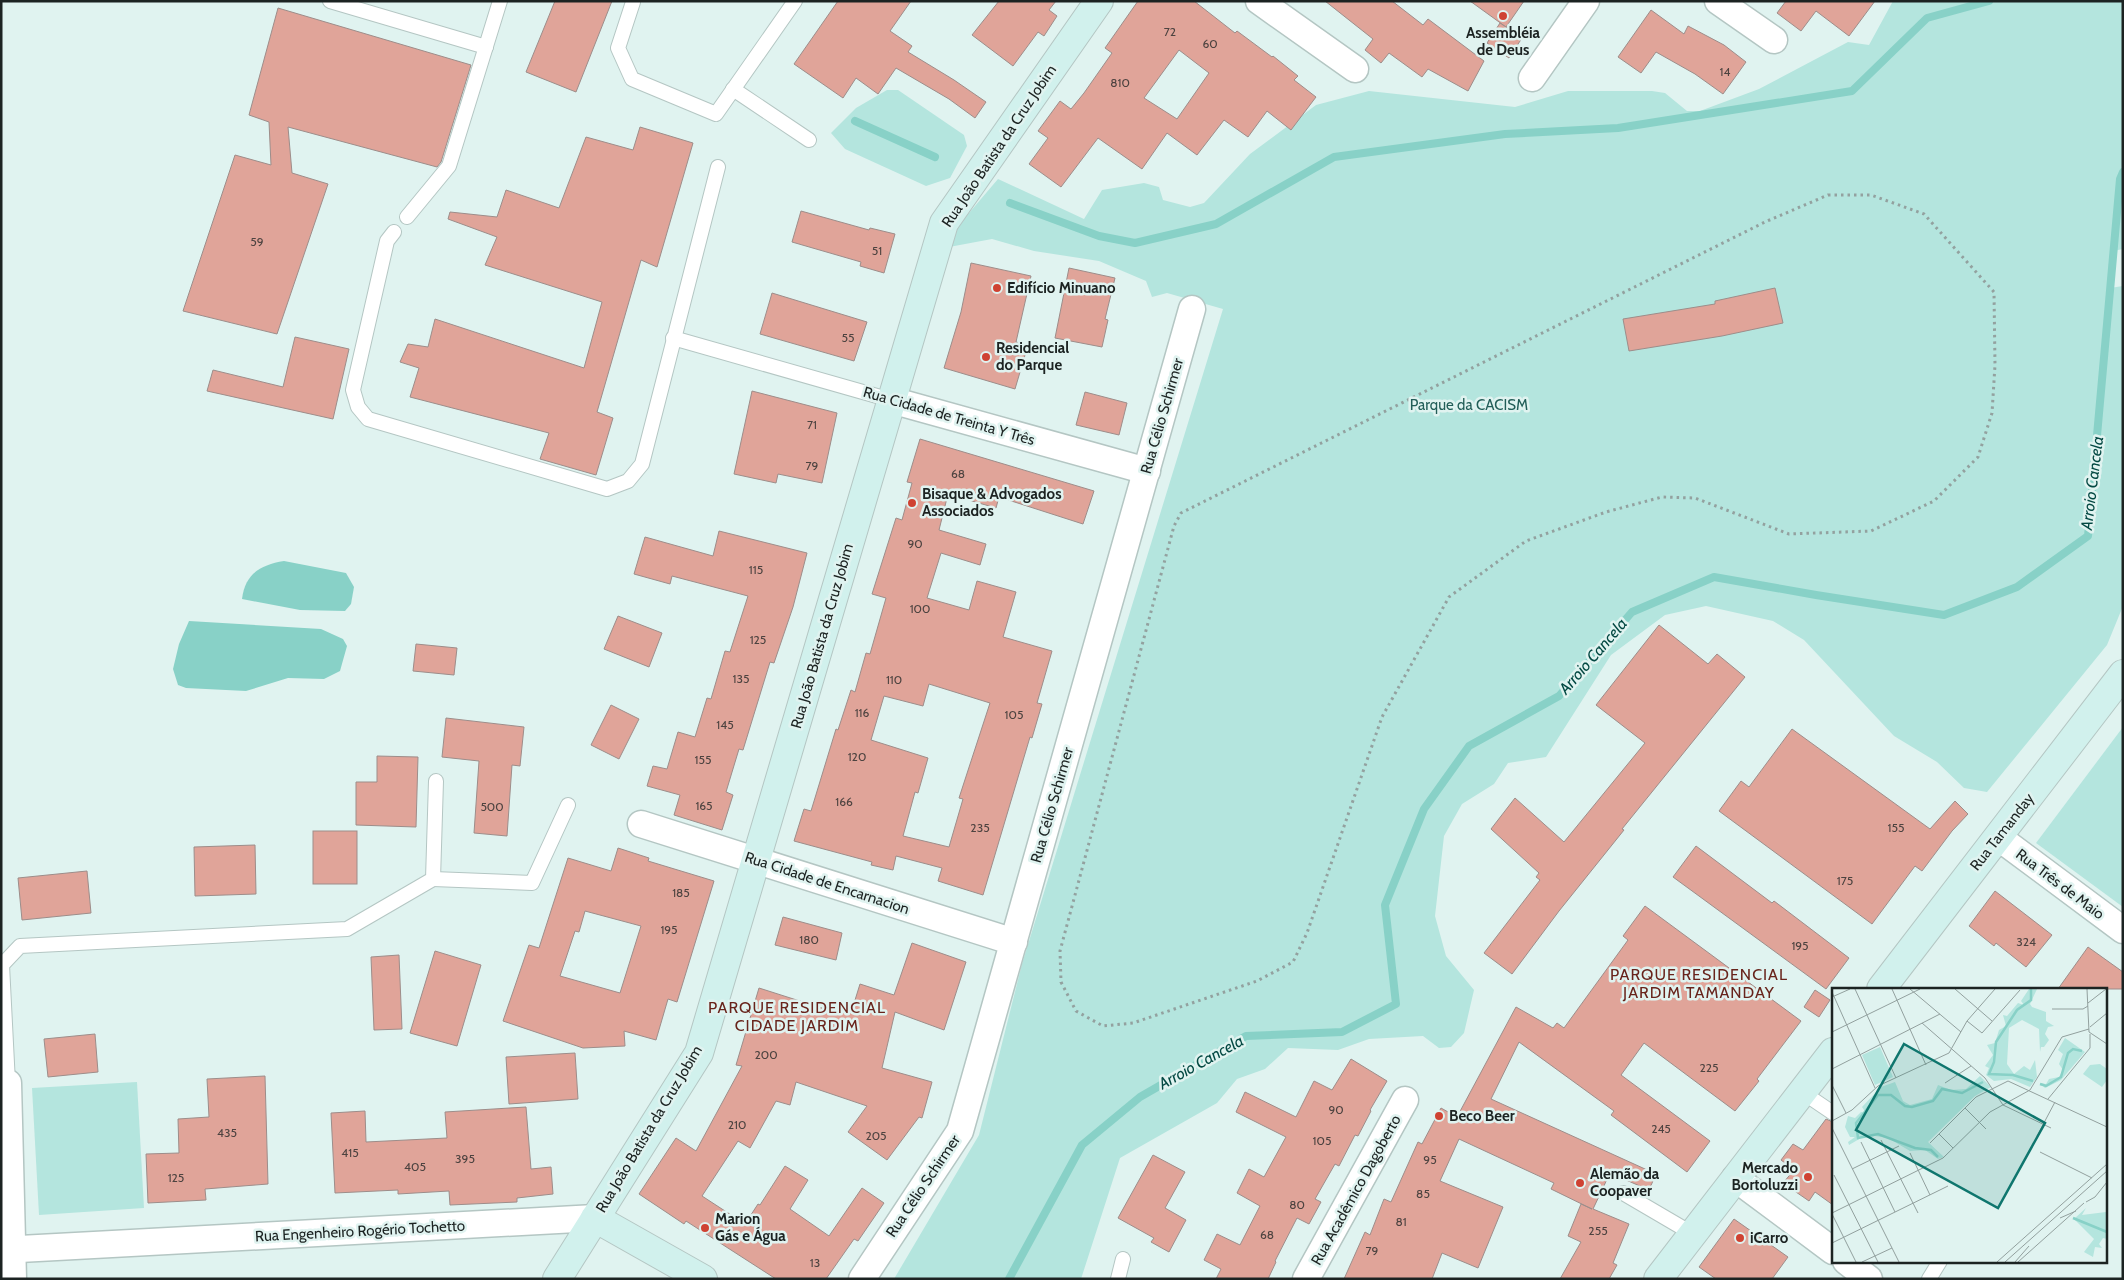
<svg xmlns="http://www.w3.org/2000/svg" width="2124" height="1280" font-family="Cabin,sans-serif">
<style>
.green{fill:#b4e5de}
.water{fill:#88d1c7}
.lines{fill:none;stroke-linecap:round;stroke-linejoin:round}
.stream{stroke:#88d1c7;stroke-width:8}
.building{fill:#e0a499;stroke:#9d8d8a;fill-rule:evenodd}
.lane-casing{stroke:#b4c6c3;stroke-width:16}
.street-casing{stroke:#b4c6c3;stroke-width:29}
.secondary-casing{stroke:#b4c6c3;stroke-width:30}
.path{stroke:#93a19f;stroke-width:3;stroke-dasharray:2.5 4;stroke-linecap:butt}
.lane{stroke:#fff;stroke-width:14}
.street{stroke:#fff;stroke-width:26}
.secondary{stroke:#d1f1ed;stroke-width:28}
.poi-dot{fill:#cf4232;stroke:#e0f3f0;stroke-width:2}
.labels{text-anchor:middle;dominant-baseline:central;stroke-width:5;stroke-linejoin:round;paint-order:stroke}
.number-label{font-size:12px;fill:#4d4340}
.poi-label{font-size:15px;font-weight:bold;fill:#1c2322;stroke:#e0f3f0;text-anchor:start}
.street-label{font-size:15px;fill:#1c2322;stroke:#e0f3f0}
.park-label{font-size:15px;fill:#225e58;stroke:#e0f3f0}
.water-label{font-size:16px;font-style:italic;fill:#044943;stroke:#e0f3f0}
.neighbourhood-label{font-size:16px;letter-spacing:1px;fill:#68231b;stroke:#e0f3f0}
.inset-river{fill:none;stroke:#88d1c7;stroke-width:2.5}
.inset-road{fill:none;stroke:#92a09e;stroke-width:1}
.view{fill:#0f766e;fill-opacity:0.15;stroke:#0f766e;stroke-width:2.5}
.inset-edge{fill:none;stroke:#1c2322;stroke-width:2.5}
</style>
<rect width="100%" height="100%" fill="#e0f3f0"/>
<g class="green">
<path d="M1893,1H2123V249L2113,251L2110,288L2123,286V606L2107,645L1987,792L1964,788L1937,762L1894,736L1804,640L1773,621L1706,606L1665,615L1611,655L1546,757L1508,763L1494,784L1462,804L1444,836L1435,916L1446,956L1474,990L1464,1033L1451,1047L1439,1048L1423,1036L1369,1039L1338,1050L1288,1048L1265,1069L1237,1079L1217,1103L1120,1158L1081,1279H894L979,1135L1022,964L1223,309L1167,293L1152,297L1146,281L1099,261L1034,251L992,239L949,247L952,233L998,179L1084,219L1102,190L1144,183L1159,187L1163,200L1190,207L1204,203L1250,154L1316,105L1369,91L1515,107L1568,91H1652L1665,93L1687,111H1700L1759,89L1848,42L1869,45Z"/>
<path d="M887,90H898L964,135L967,146L950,178L926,186L845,149L831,133L856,108Z"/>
<path d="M2123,727V907L2036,843Z"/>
<path d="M137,1082L144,1208L39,1215L32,1088Z"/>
</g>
<g class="water">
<path d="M284,561L346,573L354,587L351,604L345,611L300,610L242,599C245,574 260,565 284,561Z"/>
<path d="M189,621L321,629L343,639L347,646L340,671L324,679L288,678L246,691L186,688L178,685L173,669L179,644Z"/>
</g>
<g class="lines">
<g class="stream">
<path d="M855,121L935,157"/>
<path d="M1010,203L1099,236L1135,243L1216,224L1334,157L1505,134L1618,128L1852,91L1927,18L1989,1"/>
<path d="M1009,1279L1082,1145L1140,1097L1246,1036L1342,1032L1396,1004L1385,905L1424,809L1469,746L1559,696L1632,612L1714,577L1816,595L1944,615L2017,587L2088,536L2120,179L2123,172"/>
</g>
</g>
<g class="building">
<path d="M555,1H612L576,92L526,72Z"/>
<path d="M838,1H911L890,31L912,46L908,52L954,80L986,102L975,118L949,99L896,68L878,94L856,78L843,98L794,64Z"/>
<path d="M999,1H1056L1049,10L1057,16L1044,36L1038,32L1013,66L972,35Z"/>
<path d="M1138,1H1194L1235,33L1237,31L1272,57L1273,56L1298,76L1294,80L1316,97L1291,130L1267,111L1248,137L1224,120L1197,155L1167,133L1142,169L1098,138L1061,187L1029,164L1048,138L1038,131L1060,101L1071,109L1084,93L1112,53L1105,48ZM1179,50L1209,73L1177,119L1144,98Z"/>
<path d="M1325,1H1392L1423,25L1428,19L1484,61L1468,91L1428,69L1422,77L1389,53L1381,63L1365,50L1373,39Z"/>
<path d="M1470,1H1524L1506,27Z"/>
<path d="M1786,1H1875L1849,36L1816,11L1801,31L1777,13Z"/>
<path d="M278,8L471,65L441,162L437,167L288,127L292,173L328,184L277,334L183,311L235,155L271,165L269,122L249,115Z"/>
<path d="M1651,10L1684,34L1688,26L1724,45L1746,62L1723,94L1695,74L1656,52L1641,73L1618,57Z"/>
<path d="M1500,23L1522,38L1509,58L1487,43Z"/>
<path d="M640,127L693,143L657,267L641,260L597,412L613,418L596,475L540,459L549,433L410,397L419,368L400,362L408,344L428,347L435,319L584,368L602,302L485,265L497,237L448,219L450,212L497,217L506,190L559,208L586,137L633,150Z"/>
<path d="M801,211L869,230L870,228L895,234L884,273L860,266L861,262L792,242Z"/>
<path d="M971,263L1031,276L1016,342L1028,345L1015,389L944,368L961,312Z"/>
<path d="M1069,268L1115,278L1105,319L1108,320L1102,347L1055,338Z"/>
<path d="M1775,288L1783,323L1722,336L1629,351L1623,319L1715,304V301Z"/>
<path d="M772,293L867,322L854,361L760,334Z"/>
<path d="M295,337L349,349L333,419L207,391L213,370L283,387Z"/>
<path d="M752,391L837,413L822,483L778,474L776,483L734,474Z"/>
<path d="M1085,392L1127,403L1119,435L1076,425Z"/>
<path d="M920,439L1094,491L1083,524L999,497L996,508L948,494L939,530L986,544L980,565L941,553L927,598L969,610L977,581L1016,592L1003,637L1052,651L1037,703L1042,704L1032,738L1030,737L983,895L938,881L942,868L896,856L893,870L871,865L872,862L794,841L804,809L811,811L836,729L838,730L851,690L855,692L866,653L870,654L886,598L872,594L896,518L902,520L912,483L907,482ZM929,684L990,703L959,798L963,799L949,847L903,836L915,792L918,793L928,758L871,740L884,696L923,706Z"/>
<path d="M719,531L807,553L793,607L774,663L770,662L743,750L739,749L726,792L733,795L722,830L674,815L680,795L647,786L653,766L667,769L678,732L695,737L707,698L711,699L725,651L730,652L748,596L672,576L670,584L634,574L645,537L713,556Z"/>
<path d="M618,616L662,633L649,667L604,649Z"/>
<path d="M1659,625L1708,664L1717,654L1745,677L1622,829L1624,830L1559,911L1512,974L1484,953L1540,880L1536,877L1539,873L1491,829L1515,798L1564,842L1645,743L1596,705Z"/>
<path d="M416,644L457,648L454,675L413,671Z"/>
<path d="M611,705L639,719L619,759L591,745Z"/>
<path d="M446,718L524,727L520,766L512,765L507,836L474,833L479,761L442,757Z"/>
<path d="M1792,729L1930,829L1955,801L1968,814L1952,831L1922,871L1915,866L1872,924L1719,811L1741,781L1749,787Z"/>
<path d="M377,756L418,757L416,827L356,825V782H377Z"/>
<rect x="313" y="831" width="44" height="53"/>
<path d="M255,845L256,894L195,896L194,847Z"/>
<path d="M1696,846L1772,903L1774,901L1849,958L1826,989L1673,877Z"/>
<path d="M618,848L649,858L648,861L714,881L677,1002L668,999L656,1040L624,1031L625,1046L583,1048L503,1021L529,945L539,948L568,858L611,871ZM585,911L641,926L620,993L560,976L575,931L579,932Z"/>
<path d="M87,871L91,913L22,920L18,878Z"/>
<path d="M1995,891L2052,935L2026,967L1996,943L1994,946L1969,926Z"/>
<path d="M1645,906L1801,1021L1757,1079L1759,1081L1735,1111L1644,1043L1621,1075L1710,1141L1687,1172L1611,1115L1614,1111L1519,1042L1491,1099L1656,1174L1649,1190L1610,1173L1593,1209L1629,1224L1613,1263L1617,1265L1609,1279H1560L1581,1242L1568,1236L1581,1204L1592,1209L1551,1189L1554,1183L1459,1139L1440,1181L1503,1207L1478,1268L1442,1253L1432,1279H1344L1365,1232L1370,1235L1384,1199L1391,1202L1418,1142L1422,1144L1441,1108L1457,1117L1516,1007L1553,1028L1557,1023L1564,1028L1628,940L1623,936Z"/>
<path d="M783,917L842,933L836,960L775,945Z"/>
<path d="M912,943L966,962L944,1030L895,1012L882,1068L932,1082L922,1118L919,1117L887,1160L848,1132L867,1106L796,1082L790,1105L776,1101L750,1148L738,1141L702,1196L745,1224L758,1204L760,1205L785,1166L808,1180L790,1209L829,1236L862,1188L884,1203L858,1241L854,1239L826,1279H776L686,1221L684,1224L639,1194L676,1138L696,1151L742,1066L736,1065L759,988L828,1010V1007L851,1013L860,984L894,995Z"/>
<path d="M2088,947L2123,972V989H2058Z"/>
<path d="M435,951L481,965L457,1046L410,1033Z"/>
<path d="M399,955L402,1029L374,1030L371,957Z"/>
<path d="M1815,990L1830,1000L1819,1017L1804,1007Z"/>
<path d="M95,1034L98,1072L48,1077L44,1039Z"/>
<path d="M575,1053L578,1099L509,1104L506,1057Z"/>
<path d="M1351,1059L1387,1081L1370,1110L1371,1111L1358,1136L1355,1135L1339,1166L1335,1164L1315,1199L1321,1202L1309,1224L1297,1218L1275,1261L1276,1262L1268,1279H1216L1221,1269L1204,1260L1217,1234L1240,1245L1260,1206L1237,1193L1249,1169L1264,1177L1286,1137L1236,1112L1245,1092L1296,1117L1314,1081L1332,1090Z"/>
<path d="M265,1076L268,1184L205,1189L206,1200L148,1203L146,1154L179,1153L178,1119L209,1117L207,1079Z"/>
<path d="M526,1107L531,1169L551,1167L553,1194L517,1198V1202L450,1205L449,1191L398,1194V1190L335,1193L331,1113L365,1111L366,1142L447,1138L445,1112Z"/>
<path d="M1826,1119L1833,1122V1205L1815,1192L1809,1201L1783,1183L1794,1170L1781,1160L1793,1144L1803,1150Z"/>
<path d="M1153,1155L1185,1172L1165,1208L1186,1220L1169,1252L1151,1242L1154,1238L1118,1218Z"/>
<path d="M1734,1219L1788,1257L1772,1279H1716L1699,1267Z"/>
</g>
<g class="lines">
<g class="lane-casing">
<g id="lane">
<path d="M330,1L486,47"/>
<path d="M633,2L618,48L632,79L716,114L795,1"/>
<path d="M733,89L809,140"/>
<path d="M407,217L449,166L500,1"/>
<path d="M394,232L387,241L353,390L358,407L368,419L607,489L628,481L642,464L718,167"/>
<path d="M673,338L891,400"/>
<path d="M433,879L532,883L568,805"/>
<path d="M8,1083L2,965L20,946L347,929L433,879L436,781"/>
<path d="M1802,1092L1833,1113"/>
<path d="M1623,1193L1693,1234"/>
<path d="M1118,1279L1123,1259"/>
<path d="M1929,1279L1940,1261"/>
</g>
</g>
<g class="street-casing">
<g id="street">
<path d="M1259,1L1355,69"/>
<path d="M1718,1L1774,40"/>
<path d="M1532,78L1586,1"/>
<path d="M891,400L1147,471"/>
<path d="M641,824L1014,942"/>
<path d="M1998,837L2123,930"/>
<path d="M8,1083L13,1279"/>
<path d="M1735,1178L1833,1251"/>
<path d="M1,1250L595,1218"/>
<path d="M1846,1261L1869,1279"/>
<path d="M862,1279L960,1131L1192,309"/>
<path d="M1306,1279L1405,1100"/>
</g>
</g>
<g class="secondary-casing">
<g id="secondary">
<path d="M1881,989L2123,674"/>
<path d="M595,1218L703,1279"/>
<path d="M557,1279L699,1053L944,223L1099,1"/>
<path d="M1658,1279L1833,1052"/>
</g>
</g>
<path class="path" d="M1828,195H1871L1924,214L1994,292L1995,365L1992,413L1978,457L1934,501L1871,531L1789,534L1695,498L1662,497L1606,512L1526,541L1449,597L1382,717L1307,933L1293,962L1257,981L1133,1023L1103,1026L1076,1011L1061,982L1060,951L1174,526L1181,513L1765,222Z"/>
<use href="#lane" class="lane"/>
<use href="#street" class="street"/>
<use href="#secondary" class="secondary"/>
</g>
<g class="poi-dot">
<circle cx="1503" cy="16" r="5"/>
<circle cx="997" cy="288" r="5"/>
<circle cx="986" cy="357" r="5"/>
<circle cx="912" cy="503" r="5"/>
<circle cx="1439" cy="1116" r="5"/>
<circle cx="1808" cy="1177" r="5"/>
<circle cx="1580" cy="1183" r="5"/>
<circle cx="705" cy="1228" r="5"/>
<circle cx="1740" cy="1238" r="5"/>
</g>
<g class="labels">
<g class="number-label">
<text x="1170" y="31">72</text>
<text x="1210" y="43">60</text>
<text x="1725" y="71">14</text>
<text x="1120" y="82">810</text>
<text x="257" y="241">59</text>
<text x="877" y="250">51</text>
<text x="848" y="337">55</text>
<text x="812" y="424">71</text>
<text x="812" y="465">79</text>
<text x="958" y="473">68</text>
<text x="915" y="543">90</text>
<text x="756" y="569">115</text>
<text x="920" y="608">100</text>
<text x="758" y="639">125</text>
<text x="741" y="678">135</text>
<text x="894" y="679">110</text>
<text x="862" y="712">116</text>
<text x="1014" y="714">105</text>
<text x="725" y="724">145</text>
<text x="857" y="756">120</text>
<text x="703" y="759">155</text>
<text x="844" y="801">166</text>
<text x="704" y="805">165</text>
<text x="492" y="806">500</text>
<text x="980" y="827">235</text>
<text x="1896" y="827">155</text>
<text x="1845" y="880">175</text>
<text x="681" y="892">185</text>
<text x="669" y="929">195</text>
<text x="809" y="939">180</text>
<text x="2026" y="941">324</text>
<text x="1800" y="945">195</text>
<text x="766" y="1054">200</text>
<text x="1709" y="1067">225</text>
<text x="1336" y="1109">90</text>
<text x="737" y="1124">210</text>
<text x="1661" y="1128">245</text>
<text x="227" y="1132">435</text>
<text x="876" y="1135">205</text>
<text x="1322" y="1140">105</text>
<text x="350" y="1152">415</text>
<text x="465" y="1158">395</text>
<text x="1430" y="1159">95</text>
<text x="415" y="1166">405</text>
<text x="176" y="1177">125</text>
<text x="1423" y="1193">85</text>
<text x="1297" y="1204">80</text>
<text x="1401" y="1221">81</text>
<text x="1598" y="1230">255</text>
<text x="1267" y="1234">68</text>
<text x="1372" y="1250">79</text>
<text x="815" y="1262">13</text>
</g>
<g class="poi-label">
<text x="1503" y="33" text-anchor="middle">Assembléia<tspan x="1503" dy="17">de Deus</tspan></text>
<text x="1007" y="288">Edifício Minuano</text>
<text x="996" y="348">Residencial<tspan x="996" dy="17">do Parque</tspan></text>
<text x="922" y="494">Bisaque &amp; Advogados<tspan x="922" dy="17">Associados</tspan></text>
<text x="1449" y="1116">Beco Beer</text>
<text x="1798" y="1168" text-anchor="end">Mercado<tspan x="1798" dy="17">Bortoluzzi</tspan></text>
<text x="1590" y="1174">Alemão da<tspan x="1590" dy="17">Coopaver</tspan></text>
<text x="715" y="1219">Marion<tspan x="715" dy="17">Gás e Água</tspan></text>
<text x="1750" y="1238">iCarro</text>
</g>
<g class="street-label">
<text transform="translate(999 146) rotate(-56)">Rua João Batista da Cruz Jobim</text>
<text transform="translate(949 416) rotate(16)">Rua Cidade de Treinta Y Três</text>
<text transform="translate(1162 416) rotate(-74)">Rua Célio Schirmer</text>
<text transform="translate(822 636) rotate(-74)">Rua João Batista da Cruz Jobim</text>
<text transform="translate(1052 805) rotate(-74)">Rua Célio Schirmer</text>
<text transform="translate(2002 832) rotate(-52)">Rua Tamanday</text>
<text transform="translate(827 883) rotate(18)">Rua Cidade de Encarnacion</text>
<text transform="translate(2060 884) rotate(37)">Rua Três de Maio</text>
<text transform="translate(649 1129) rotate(-59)">Rua João Batista da Cruz Jobim</text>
<text transform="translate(923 1186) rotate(-56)">Rua Célio Schirmer</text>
<text transform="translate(1356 1190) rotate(-61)">Rua Acadêmico Dagoberto</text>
<text transform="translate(360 1231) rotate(-3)">Rua Engenheiro Rogério Tochetto</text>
</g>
<g class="park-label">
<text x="1469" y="405">Parque da CACISM</text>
</g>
<g class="water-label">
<text transform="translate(2092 483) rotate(-83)">Arroio Cancela</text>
<text transform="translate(1593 656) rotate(-49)">Arroio Cancela</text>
<text transform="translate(1201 1062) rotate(-29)">Arroio Cancela</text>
</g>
<g class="neighbourhood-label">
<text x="1699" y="974">PARQUE RESIDENCIAL<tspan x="1699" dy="18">JARDIM TAMANDAY</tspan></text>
<text x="797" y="1007">PARQUE RESIDENCIAL<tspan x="797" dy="18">CIDADE JARDIM</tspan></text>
</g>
</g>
<g transform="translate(1832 988)">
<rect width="275" height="275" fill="#e0f3f0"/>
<path d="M197,1H205L198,16L200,19L214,24V33L222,38L216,39L213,46L217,52L212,59H209L208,64L207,41L190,32L177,40L175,76L182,86L192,78L198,82L203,72L205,89L198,99L179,91L162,93L154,87L157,80L153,78L161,67L155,57L163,55L167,42L174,38L171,27L175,28L186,15L192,17L189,13ZM233,50L253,64L229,92L213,100L208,95L214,96L217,91L227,89L231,82L227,76L231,66L226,62ZM48,59L61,89L43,97L30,67ZM268,76L275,81V92L270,99L251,86L258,77ZM148,88L159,99L143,108L96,154L112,169L106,171L93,162L78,163L56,150L43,148L29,150L17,157L16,154L23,149H18L13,139L16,128L23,130L29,124L34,125L30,119L49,99L63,94L71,113L78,117L100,111L106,97L119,102L134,101ZM275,216V251L271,250L267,256L270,260L263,259L261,269L252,264L262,251L242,231L254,220L250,227L274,224Z" fill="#b4e5de"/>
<path class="inset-river" d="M199,1V12L185,22L164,54L162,74L157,86L181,87L201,93M208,96L214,98L229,89L236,65L241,61L250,63M106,169L99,162L83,160L46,146L26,150L24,135L46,107H59L73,118L80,119L101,113L110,101L130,105L151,94M241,230L275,244"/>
<path class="inset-road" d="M23,1L64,90M60,1L94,77M78,1L129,44M123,1L160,33M255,1L257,44L275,56M0,4L43,100M0,9L18,1M256,15L274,1M220,21H251L256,18M135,33L150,45L188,2M90,35L153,90L171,117L219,140M258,39L275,25M0,44L88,1M0,81L108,26M113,95L139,78M0,97L14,125M216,111L258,60V46M133,120L154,141M0,133L20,122L46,98L117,65L135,33L163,1M0,140L67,274M107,146L121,160M205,148L223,114M49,152L86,225M29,154L63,224M98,155L144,109L176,93L275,139M208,164L260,190M78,165L98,207M20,181L67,158M2,187L46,274M254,214L263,209L275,194M0,225L111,170L158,124L198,102L230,49L257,41M0,226L24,274M228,230L244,223M0,255L116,198M30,274L60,260M165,274L275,176M173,274L275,183M183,274L197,258M186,274L252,215"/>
<path class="view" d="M72,56L213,135L166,220L24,142Z"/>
<rect width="275" height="275" class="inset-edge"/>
</g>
<rect width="2124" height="1280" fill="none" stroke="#1c2322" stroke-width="5"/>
</svg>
